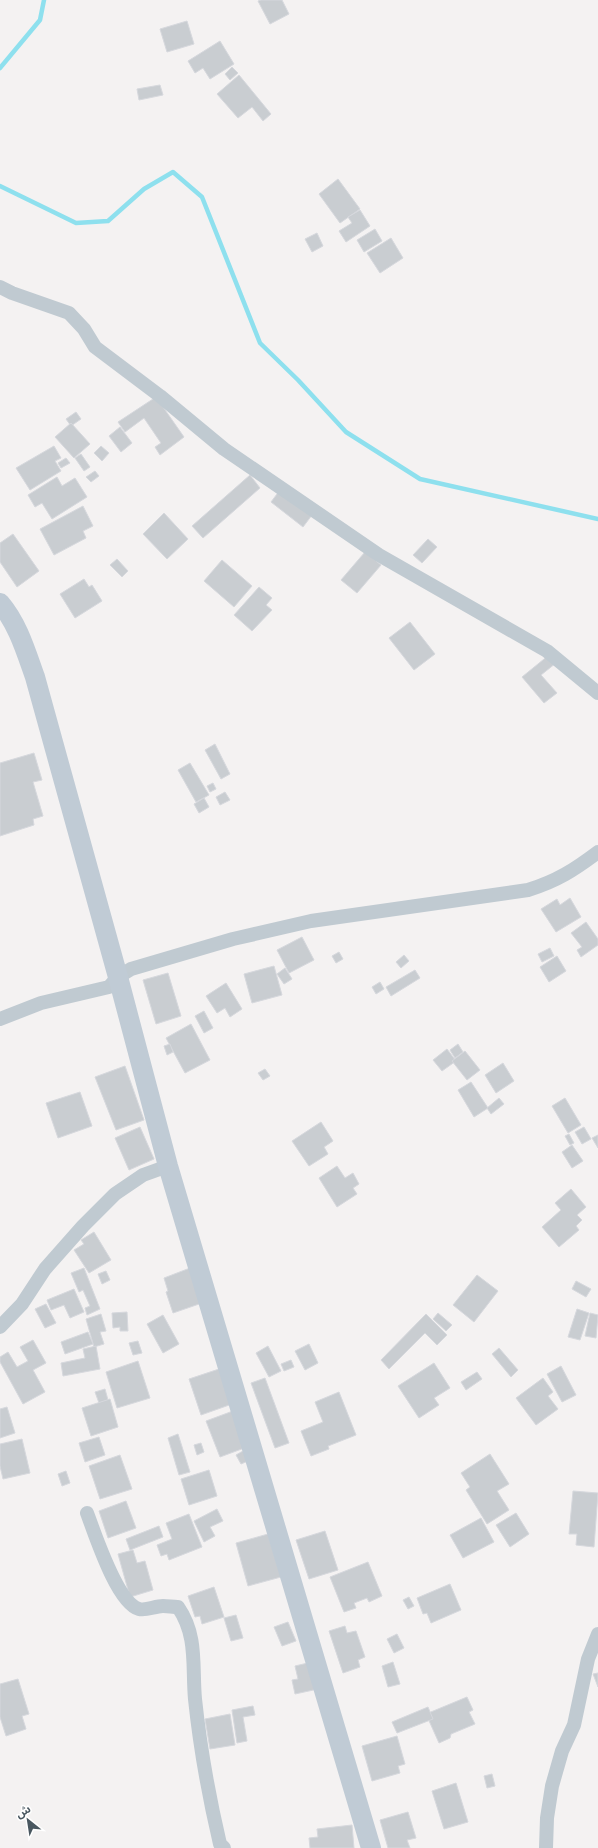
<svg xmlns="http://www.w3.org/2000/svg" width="598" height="1848" font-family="'Nunito Sans','Noto Sans Arabic',sans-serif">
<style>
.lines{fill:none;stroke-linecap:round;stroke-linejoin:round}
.stream{stroke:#8ee0ee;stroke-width:4.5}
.building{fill:#c9cdd1;stroke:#d6d8dd}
.street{stroke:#c0cad1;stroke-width:14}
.secondary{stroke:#c0cbd5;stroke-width:20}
</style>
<rect width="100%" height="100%" fill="#f4f2f2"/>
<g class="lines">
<g class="stream">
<path d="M0,68L40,20L44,0"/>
<path d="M0,186L76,223L108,221L144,189L173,172L202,197L260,343L298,380L346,432L420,479L598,519"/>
</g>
</g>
<g class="building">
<path d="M261,0H282L289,14L270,24L258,1Z"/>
<path d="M187,21L194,44L167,52L160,29Z"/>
<path d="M220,41L234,64L210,79L203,68L195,73L188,61Z"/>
<path d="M232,67L238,73L230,80L225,74Z"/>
<path d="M239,75L271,114L263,121L252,107L238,118L217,94Z"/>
<path d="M160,85L163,95L139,100L137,89Z"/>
<path d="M338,179L360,209L340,223L319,194Z"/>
<path d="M360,210L370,226L346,242L339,231L352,223L348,217Z"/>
<path d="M375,229L382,241L364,252L357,240Z"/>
<path d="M317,233L323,246L312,252L305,239Z"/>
<path d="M391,238L403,258L380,273L367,253Z"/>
<path d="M156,397L184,437L160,455L155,447L161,443L144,418L125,432L118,422Z"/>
<path d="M76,412L81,419L71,426L66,419Z"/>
<path d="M71,423L90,444L74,458L55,437Z"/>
<path d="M120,427L132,443L121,452L109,436Z"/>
<path d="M54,446L61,458L55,461L61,471L30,490L16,468Z"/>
<path d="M101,446L109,453L102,461L94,453Z"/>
<path d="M81,454L90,467L84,471L75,458Z"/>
<path d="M66,458L70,463L61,468L58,463Z"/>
<path d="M95,471L99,476L91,482L86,477Z"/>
<path d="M250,475L260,488L203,538L192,526Z"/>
<path d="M57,477L62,486L75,478L87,497L52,519L42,503L35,507L28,495Z"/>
<path d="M280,490L312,515L303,527L271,502Z"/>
<path d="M83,506L93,526L83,531L86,538L54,555L40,529Z"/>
<path d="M164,513L188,539L167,559L143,534Z"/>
<path d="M13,534L39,571L17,587L0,562V543Z"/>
<path d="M428,539L437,547L422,563L413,555Z"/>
<path d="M365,552L381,565L357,593L341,580Z"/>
<path d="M117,559L128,571L122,577L110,565Z"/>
<path d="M222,560L252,586L234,607L204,581Z"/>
<path d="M84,579L89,587L92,585L102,601L75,618L60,594Z"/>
<path d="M259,587L272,598L266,605L272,610L252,631L234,615Z"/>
<path d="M410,622L435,654L414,670L389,638Z"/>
<path d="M549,655L556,663L541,675L557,693L544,703L522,677Z"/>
<path d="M215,744L230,774L221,779L205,750Z"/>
<path d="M34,753L42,780L33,782L43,816L33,819L34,825L0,836V763Z"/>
<path d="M190,763L209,795L196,802L178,770Z"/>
<path d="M213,783L216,789L210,792L207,786Z"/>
<path d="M225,792L230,800L220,805L216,797Z"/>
<path d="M204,798L209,807L199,813L194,804Z"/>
<path d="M570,898L581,917L556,932L541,909L557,899L560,905Z"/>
<path d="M586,922L598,939V945L581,957L577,950L582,947L571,933Z"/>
<path d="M302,937L314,960L289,973L277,950Z"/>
<path d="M550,948L554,956L542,962L538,954Z"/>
<path d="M339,952L343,959L336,963L332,956Z"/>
<path d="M404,955L409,961L401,968L396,962Z"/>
<path d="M557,956L566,971L549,982L540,967Z"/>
<path d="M274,966L282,995L252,1003L244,974Z"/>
<path d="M285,968L292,979L284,984L277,974Z"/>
<path d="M415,970L420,978L391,996L386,987Z"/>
<path d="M168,973L181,1016L156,1024L143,980Z"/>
<path d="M380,982L384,989L376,994L372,987Z"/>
<path d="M226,983L242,1009L230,1017L225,1008L217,1013L206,996Z"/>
<path d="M204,1011L213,1028L204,1033L195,1016Z"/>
<path d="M191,1024L210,1060L185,1073L166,1038Z"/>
<path d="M170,1044L173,1052L167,1055L164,1046Z"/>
<path d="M458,1044L463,1052L455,1058L450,1050Z"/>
<path d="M447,1049L456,1061L442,1071L433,1060Z"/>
<path d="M465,1051L480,1070L467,1080L452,1061Z"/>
<path d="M503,1063L514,1081L496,1093L485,1075Z"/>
<path d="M125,1066L144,1120L116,1130L95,1077Z"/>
<path d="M265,1069L270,1076L263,1080L258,1073Z"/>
<path d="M471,1082L488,1108L474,1117L458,1090Z"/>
<path d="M80,1092L92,1126L58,1138L46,1103Z"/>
<path d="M499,1098L504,1104L491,1114L487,1108Z"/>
<path d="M565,1098L581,1125L568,1133L552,1106Z"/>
<path d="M321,1122L333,1141L324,1147L328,1154L309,1166L292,1141Z"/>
<path d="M140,1127L154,1159L129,1170L115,1138Z"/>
<path d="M584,1127L591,1139L582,1144L575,1132Z"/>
<path d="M569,1134L574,1143L570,1145L565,1136Z"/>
<path d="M598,1135V1148L592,1138Z"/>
<path d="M572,1145L583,1161L572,1168L562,1152Z"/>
<path d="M337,1166L345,1178L353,1173L359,1184L353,1188L357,1194L337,1207L319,1178Z"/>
<path d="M571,1189L586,1207L577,1215L582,1220L576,1226L579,1230L559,1247L542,1227L561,1210L555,1203Z"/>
<path d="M94,1232L111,1260L89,1273L74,1250L84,1244L81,1240Z"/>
<path d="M84,1268L100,1309L87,1315L85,1308L90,1306L83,1290L79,1292L71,1273Z"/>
<path d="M190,1268L202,1303L173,1313L166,1292L168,1291L164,1278Z"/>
<path d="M106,1271L110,1280L102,1284L98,1274Z"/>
<path d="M477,1275L498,1291L474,1322L453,1305Z"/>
<path d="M576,1281L591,1289L586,1297L572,1289Z"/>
<path d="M74,1289L84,1312L70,1318L64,1305L51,1310L47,1300Z"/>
<path d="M46,1304L56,1323L45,1328L35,1309Z"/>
<path d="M577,1309L589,1313L580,1340L568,1337Z"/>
<path d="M127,1312L128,1331H120V1327L113,1328L112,1313Z"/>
<path d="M438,1313L452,1325L446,1331L433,1319Z"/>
<path d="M590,1313L598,1315L596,1338L585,1336Z"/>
<path d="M101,1314L106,1331L100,1332L104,1344L94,1347L86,1319Z"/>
<path d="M426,1314L447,1335L437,1345L425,1333L389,1369L381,1360Z"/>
<path d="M163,1315L179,1344L163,1353L147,1324Z"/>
<path d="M88,1332L93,1344L65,1354L61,1342Z"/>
<path d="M33,1340L46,1363L33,1370L45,1392L23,1404L0,1362V1357L8,1352L17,1367L28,1361L20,1347Z"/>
<path d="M138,1341L142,1353L133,1355L129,1343Z"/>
<path d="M309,1344L318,1363L305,1370L295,1351Z"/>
<path d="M96,1346L100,1369L63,1376L61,1363L85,1358L83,1349Z"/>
<path d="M268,1346L281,1371L269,1377L256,1353Z"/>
<path d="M499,1348L518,1370L511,1377L492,1354Z"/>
<path d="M291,1360L294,1367L284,1371L281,1364Z"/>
<path d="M138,1361L150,1398L117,1408L106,1372Z"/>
<path d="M434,1363L450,1388L434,1398L439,1405L419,1418L398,1386Z"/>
<path d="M561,1366L576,1395L562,1402L547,1374Z"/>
<path d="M219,1369L232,1404L201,1415L189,1379Z"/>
<path d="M477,1372L482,1379L466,1390L461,1382Z"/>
<path d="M265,1378L289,1443L275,1448L251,1383Z"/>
<path d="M543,1378L553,1392L548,1396L558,1409L536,1425L516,1398Z"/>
<path d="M105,1389L108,1400L99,1403L95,1392Z"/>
<path d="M339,1392L356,1435L328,1446L329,1449L311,1456L301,1431L323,1422L315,1402Z"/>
<path d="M110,1399L118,1427L91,1436L82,1408Z"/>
<path d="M7,1407L15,1433L0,1438V1409Z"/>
<path d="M233,1411L247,1447L220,1457L206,1421Z"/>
<path d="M178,1434L190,1472L179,1475L168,1438Z"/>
<path d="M99,1437L105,1455L85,1462L79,1443Z"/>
<path d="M22,1439L30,1473L3,1479L0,1466V1444Z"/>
<path d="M201,1443L204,1452L197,1455L194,1445Z"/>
<path d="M243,1451L248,1461L241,1464L236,1455Z"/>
<path d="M490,1454L509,1484L497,1491L509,1510L487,1524L466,1490L470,1487L461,1473Z"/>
<path d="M120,1455L132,1489L100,1499L89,1466Z"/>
<path d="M209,1470L217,1496L189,1505L181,1479Z"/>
<path d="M66,1471L70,1483L62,1486L58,1474Z"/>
<path d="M573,1491L598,1493L594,1547L576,1545L577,1534H569Z"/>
<path d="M126,1501L136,1528L108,1538L99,1511Z"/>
<path d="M217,1509L223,1521L210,1527L215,1536L204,1542L194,1521Z"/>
<path d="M516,1513L529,1534L510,1547L496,1525Z"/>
<path d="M189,1514L202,1547L169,1560L167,1554L161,1556L157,1545L172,1539L166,1523Z"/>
<path d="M481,1518L494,1542L463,1558L450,1535Z"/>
<path d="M159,1526L163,1537L130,1550L126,1539Z"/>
<path d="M325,1531L338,1570L309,1579L296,1540Z"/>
<path d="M268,1534L281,1577L248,1586L236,1543Z"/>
<path d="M133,1550L137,1563L145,1561L153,1590L130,1597L118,1554Z"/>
<path d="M368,1562L382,1596L369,1602L367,1598L354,1603L356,1608L344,1612L330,1577Z"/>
<path d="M450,1584L461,1610L431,1623L427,1613L423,1614L417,1598Z"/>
<path d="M214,1587L224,1617L202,1624L200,1616L195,1617L188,1596Z"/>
<path d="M409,1597L414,1606L408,1609L403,1600Z"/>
<path d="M236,1615L243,1638L231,1641L224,1618Z"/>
<path d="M288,1622L296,1641L282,1646L274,1627Z"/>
<path d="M345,1626L347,1633L356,1631L365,1657L358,1660L360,1667L343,1673L329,1631Z"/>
<path d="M397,1634L404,1648L394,1653L387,1639Z"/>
<path d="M312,1662L318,1689L295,1694L292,1680L298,1679L295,1666Z"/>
<path d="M393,1662L400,1684L388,1687L382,1666Z"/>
<path d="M598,1673V1687L593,1674Z"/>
<path d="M18,1679L29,1714L22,1716L26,1729L6,1736L0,1717V1684Z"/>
<path d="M467,1697L473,1710L469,1712L475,1724L451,1734L450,1738L439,1743L426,1714Z"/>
<path d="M253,1706L255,1715L243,1717L247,1741L237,1743L232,1710Z"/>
<path d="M428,1707L433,1719L397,1733L392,1722Z"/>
<path d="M230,1714L235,1745L210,1749L205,1719Z"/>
<path d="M397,1736L405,1764L398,1766L400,1773L372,1781L362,1746Z"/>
<path d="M492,1774L495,1786L487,1788L484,1776Z"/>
<path d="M456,1783L468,1822L444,1829L432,1791Z"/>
<path d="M408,1812L416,1838L407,1840L410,1848H388L380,1820Z"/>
<path d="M352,1825L354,1848H310L309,1838L318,1837L317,1829Z"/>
</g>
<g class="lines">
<g class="street">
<path d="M0,287L12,293L69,313L84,329L95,347L160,396L224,449L379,555L547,651L598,693"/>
<path d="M0,1019L41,1003L109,987L118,977L131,969L233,939L311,921L528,890C557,881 574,870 598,852"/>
<path d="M0,1327L22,1304L45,1269L83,1226L115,1194L143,1175L168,1166"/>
<path d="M87,1513C95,1534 117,1603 139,1609C146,1611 155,1606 163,1606C168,1606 173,1607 178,1607C198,1636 192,1666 195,1699C200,1747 209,1797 220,1844L224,1848"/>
<path d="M546,1848L547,1818L552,1786L562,1751L574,1725L588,1659L598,1634"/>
</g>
<path class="secondary" d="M0,603C18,624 26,652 35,677L118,977L168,1166L371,1848"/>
</g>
<g transform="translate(28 1820) rotate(330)" stroke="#ffffff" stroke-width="3" paint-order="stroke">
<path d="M0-3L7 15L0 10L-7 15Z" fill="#495760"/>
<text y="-6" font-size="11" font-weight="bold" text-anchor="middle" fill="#495760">ش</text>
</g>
</svg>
